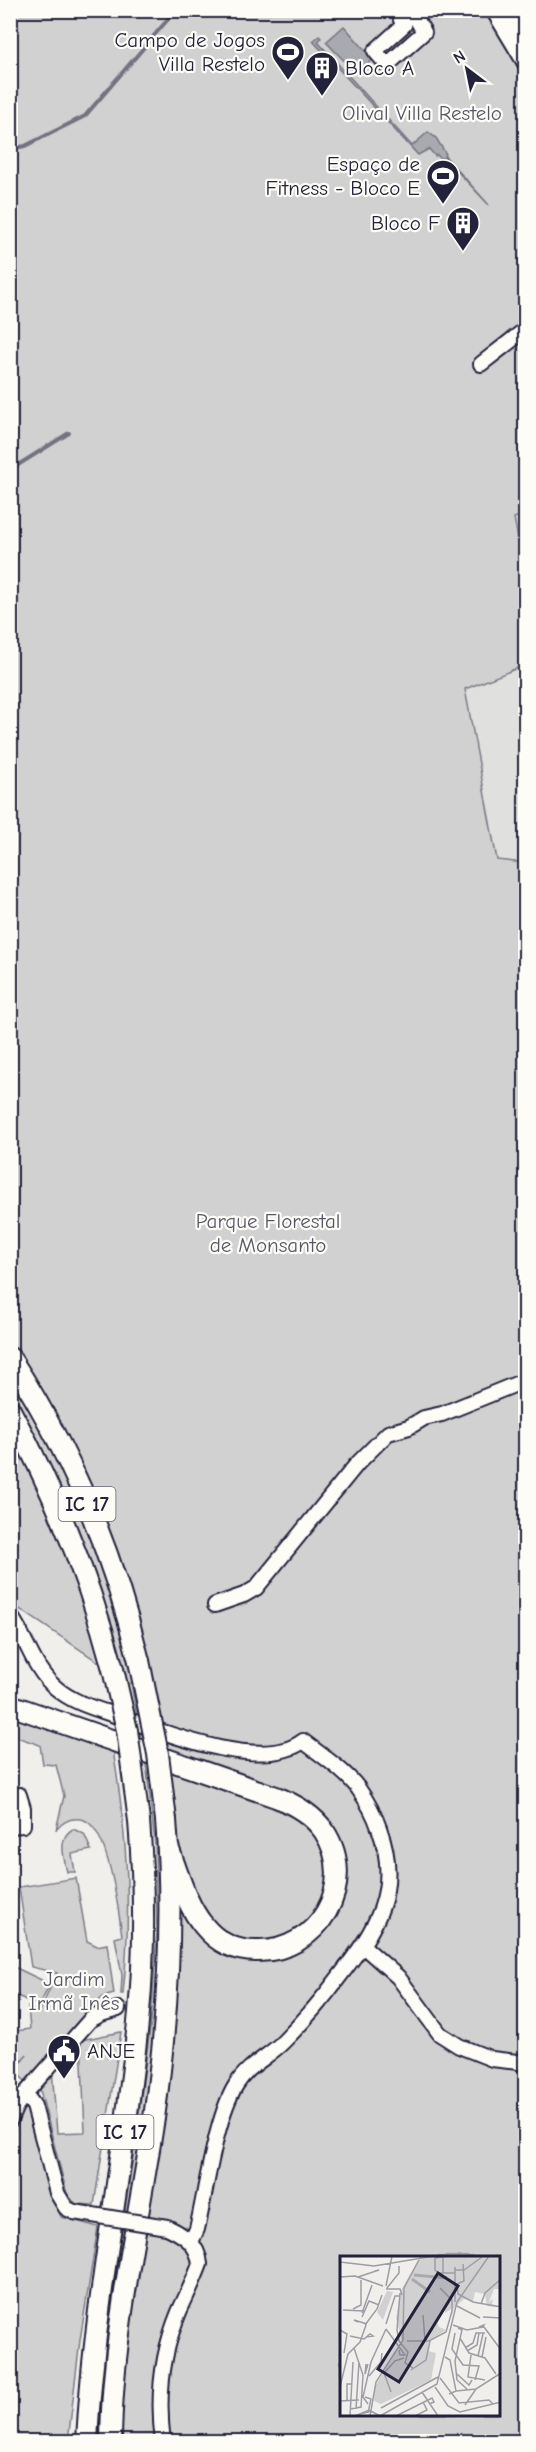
<svg xmlns="http://www.w3.org/2000/svg" width="536" height="2452" font-family="'Comic Neue',sans-serif">
<style>
.built{fill:#e0e0df}
.green{fill:#d2d1d1;stroke:#7a7a86;stroke-width:1.5;fill-rule:evenodd}
.water{fill:#a9a9b0;stroke:#737381;stroke-width:1.5}
.lines{fill:none;stroke-linecap:round;stroke-linejoin:round}
.stream{stroke:#737381;stroke-width:4}
.minor-casing{stroke:#22223b;stroke-width:18}
.highway-casing{stroke:#22223b;stroke-width:24}
.minor{stroke:#fdfcf7;stroke-width:14}
.highway{stroke:#fdfcf7;stroke-width:20}
.minor-bridge-casing{stroke:#22223b;stroke-width:18;stroke-linecap:butt}
.highway-bridge-casing{stroke:#22223b;stroke-width:24;stroke-linecap:butt}
.minor-bridge{stroke:#fdfcf7;stroke-width:14}
.highway-bridge{stroke:#fdfcf7;stroke-width:20}
.labels{text-anchor:middle;dominant-baseline:central;stroke-width:4.5;stroke-linejoin:round;paint-order:stroke}
.shield{fill:#fdfcf7;stroke:#646373;stroke-width:1.5}
.shield-label{font-size:20px;font-weight:bold;fill:#22223b}
.poi-label{font-size:21px;fill:#22223b;stroke:#fdfcf7;text-anchor:end}
.park-label{font-size:21px;fill:#575768;stroke:#fdfcf7}
.inset-river{fill:none;stroke:#a9a9b0;stroke-width:3}
.inset-road{fill:none;stroke:#9e9da5;stroke-width:1.5}
.view{fill:#22223b;fill-opacity:0.15;stroke:#22223b;stroke-width:3}
.inset-edge{fill:none;stroke:#22223b;stroke-width:3}
</style>
<rect width="100%" height="100%" fill="#f0efec"/>
<filter id="ink" filterUnits="userSpaceOnUse"><feTurbulence type="fractalNoise" baseFrequency=".0167" numOctaves="2"/><feDisplacementMap in="SourceGraphic" scale="12" xChannelSelector="R" yChannelSelector="G"/><feConvolveMatrix kernelMatrix="1 2 1 2 8 2 1 2 1" color-interpolation-filters="sRGB"/></filter>
<g filter="url(#ink)">
<g class="built">
<path d="M525,513V571L514,516Z"/>
<path d="M525,663V862L497,859L465,688Z"/>
</g>
<g class="green">
<path d="M11,11H525L526,514L514,518L525,575V665L465,689L497,860L526,863L525,2441H98L117,2261L135,2144L151,2020L157,1931L155,1844L147,1771L131,1684L11,1603ZM341,2257H498V2414H341Z"/>
<path d="M10,1713L113,1750C127,1835 132,1908 123,1994H121L122,1975L115,1938L122,1936C119,1912 108,1821 80,1819C69,1818 63,1822 56,1830L64,1796L56,1765L43,1764L40,1745L11,1735Z"/>
<path d="M73,1829L84,1834L91,1850L72,1854L75,1872H67C64,1858 57,1837 73,1829Z"/>
<path d="M76,1878L87,1941L97,1946L107,1944L114,1994L103,1997L92,2007L86,2018L66,2036L26,2082L15,2071L27,2054L11,2072V2061L17,2058L14,2035H11V2010L15,2031L30,2029L28,2007L39,2013L57,1973L31,1967L19,1887Z"/>
<path d="M12,1966L50,1984L39,2006L11,1993Z"/>
<path d="M121,2032L94,2205L76,2204L67,2194L39,2086L52,2069L57,2133L85,2132L81,2040Z"/>
<path d="M24,2106L29,2111L61,2217L98,2227L80,2340L68,2441L11,2442L10,2194L13,2138L16,2123Z"/>
</g>
<g class="water">
<path d="M344,26L373,59L357,74L326,42Z"/>
<path d="M319,36L321,38L318,42L412,146L428,132L436,138L446,154L445,156L489,205L444,157L441,159L437,155L435,156L429,149L418,155L313,41Z"/>
</g>
<g class="lines">
<g class="stream">
<path d="M10,149L25,146L85,116L176,10"/>
<path d="M10,470L69,433"/>
</g>
<g class="minor-casing">
<g id="minor">
<path d="M411,10L424,32L387,65L375,51L404,25L401,20Z"/>
<path d="M493,10L526,65"/>
<path d="M498,14L517,27L526,38"/>
<path d="M481,364L526,329"/>
<path d="M215,1605L244,1595L256,1588L357,1464L388,1433L409,1427L424,1418L442,1414L526,1380"/>
<path d="M10,1615C27,1639 33,1669 56,1688C74,1704 101,1710 123,1718C165,1733 263,1772 303,1741C321,1755 344,1770 358,1788C367,1801 374,1813 379,1828C402,1890 376,1929 339,1977C322,2000 303,2022 283,2042C267,2058 248,2065 236,2085C216,2116 206,2191 197,2229L191,2242"/>
<path d="M10,1796L19,1795L23,1808V1825L10,1826"/>
<path d="M363,1946L398,1977L440,2034L459,2046L492,2059L526,2063"/>
<path d="M25,2094L34,2106L57,2193L66,2208L74,2212"/>
<path d="M10,2120L16,2106L25,2094L90,2020L101,2014L118,2009"/>
<path d="M163,2442C157,2397 162,2353 179,2312C186,2296 194,2281 200,2264C198,2244 184,2235 167,2227"/>
</g>
</g>
<g class="highway-casing">
<g id="highway">
<path d="M10,1358C70,1450 113,1554 139,1661"/>
<path d="M10,1410C55,1493 89,1578 113,1669"/>
<path d="M10,1705L276,1797C294,1804 312,1814 324,1831C359,1884 318,1953 256,1951C235,1951 217,1942 204,1926C186,1905 178,1873 168,1847"/>
<path d="M87,2442C94,2297 126,2155 139,2012C145,1948 144,1884 139,1821"/>
<path d="M111,2442C112,2333 138,2225 154,2118C168,2018 174,1920 166,1820"/>
</g>
</g>
<use href="#minor" class="minor"/>
<use href="#highway" class="highway"/>
<g class="minor-bridge-casing">
<path id="minor-bridge" d="M74,2212L167,2227"/>
</g>
<g class="highway-bridge-casing">
<g id="highway-bridge">
<path d="M139,1661L158,1754L166,1820"/>
<path d="M113,1669L127,1730L139,1821"/>
</g>
</g>
<use href="#minor-bridge" class="minor-bridge"/>
<use href="#highway-bridge" class="highway-bridge"/>
</g>
</g>
<defs>
<g id="stadium-pin" transform="scale(1.725)"><path d="M0 17L-7.5 6A9.5 9.5 0 1 1 7.5 6Z" fill="#22223b" stroke="#fdfcf7"/><path d="M0-5a6.5 5 0 1 0 0 10a6.5 5 0 1 0 0-10ZM-3.5-1.8h7v3.6h-7Z" fill="#fff"/></g>
<g id="building-pin" transform="scale(1.725)"><path d="M0 17L-7.5 6A9.5 9.5 0 1 1 7.5 6Z" fill="#22223b" stroke="#fdfcf7"/><path d="M-4-6H4V6H1V3H-1V6H-4ZM-2.5-4.3h1.7v1.8h-1.7ZM.8-4.3h1.7v1.8H.8ZM-2.5-1h1.7V.8h-1.7ZM.8-1h1.7V.8H.8Z" fill="#fff"/></g>
<g id="civic-pin" transform="scale(1.725)"><path d="M0 17L-7.5 6A9.5 9.5 0 1 1 7.5 6Z" fill="#22223b" stroke="#fdfcf7"/><path d="M-.6-6.5H3V-4.5H.6V-3L4-1V1h2V6H-6V1h2V-1L-.6-3ZM-1.2 2.5V6h2.4V2.5Z" fill="#fff"/></g>
</defs>
<g fill-rule="evenodd">
<use href="#stadium-pin" x="288" y="52"/>
<use href="#building-pin" x="322" y="68"/>
<use href="#stadium-pin" x="443" y="176"/>
<use href="#building-pin" x="463" y="223"/>
<use href="#civic-pin" x="64" y="2051"/>
</g>
<g class="labels">
<g class="shield">
<rect x="58.5" y="1487" width="57" height="34" rx="4.5"/>
<rect x="96.5" y="2115" width="57" height="34" rx="4.5"/>
</g>
<g class="shield-label">
<text x="87" y="1504">IC 17</text>
<text x="125" y="2132">IC 17</text>
</g>
<g class="poi-label">
<text x="265" y="40">Campo de Jogos<tspan x="265" dy="24">Villa Restelo</tspan></text>
<text x="345" y="68" text-anchor="start">Bloco A</text>
<text x="420" y="164">Espaço de<tspan x="420" dy="24">Fitness - Bloco E</tspan></text>
<text x="440" y="223">Bloco F</text>
<text x="87" y="2051" text-anchor="start">ANJE</text>
</g>
<g class="park-label">
<text x="422" y="113">Olival Villa Restelo</text>
<text x="268" y="1221">Parque Florestal<tspan x="268" dy="24">de Monsanto</tspan></text>
<text x="74" y="1979">Jardim<tspan x="74" dy="24">Irmã Inês</tspan></text>
</g>
</g>
<g transform="translate(340 2256)">
<rect width="160" height="160" fill="#f0efec"/>
<path d="M81,0H160V33H154L149,46L153,43L152,48L160,51L147,50L145,38L135,36L133,45L124,43L114,52L112,61L113,52L105,57V50L96,63L99,71L106,74L89,85L88,95L96,97L91,124L41,148L34,145V132L62,86L56,62L61,34ZM47,35L53,36L43,64L37,56Z" fill="#d2d1d1"/>
<path class="inset-river" d="M74,19L107,22M72,23L90,36"/>
<path class="inset-road" d="M0,6L34,10L94,0M115,14H124L142,1M103,17V1L95,2V14L99,17H115M0,21L15,20L43,30M18,21L39,14L35,15M117,28L124,25L123,8M46,30L52,0M117,30L118,38L133,46L161,51M47,32L59,17V10M100,32L112,44V55M46,33H60L62,39M60,37L57,74L59,85L68,96L65,107L73,112M115,46V11M141,48L145,37L161,23M117,50L140,62M13,53L21,49V24M3,54L24,55M22,57L32,29M83,59L85,84M22,61L29,45L39,49M143,61L161,62M18,66L14,64L27,68M46,68L55,40H59M25,69L37,53L42,39M113,69L127,74L143,71L144,69L139,71M144,71L161,94M118,72L122,74L115,105L117,124L127,133M46,73L65,99H60L59,94M0,74L7,78L4,97M115,77L112,93L123,109L139,110L135,124M10,80L24,83L30,78L33,80L26,81M120,82L129,97L145,102L156,118M67,85H89L106,76L112,55M125,92L133,87L136,77H145M127,95L137,89L139,77M8,98L20,86L26,69M131,99L128,121L145,124M138,100L143,78M105,101L110,104L116,135L109,138M142,101L146,81M26,108L25,118L28,108M71,114L86,104L90,85M117,118L129,129L132,124M29,120L41,106L42,97M100,122L119,147L149,144L153,148M0,131L8,98M95,131L108,150L120,156L161,146M116,135L136,133L161,117M51,136L44,117L55,105L64,102M82,136L98,160M25,141L31,143L28,157M7,144V128H12M0,145L19,144M28,148L23,141L31,106L46,73M125,149L136,133M41,152L98,121M10,153L21,151L23,119L14,92M16,153L19,106M17,159L31,155L40,160M10,160L13,106M15,160L29,154L40,160M30,160L36,126L63,84L64,32L81,0M40,160L97,128L117,46L149,0M56,160L92,142L94,146L89,148M75,160L87,154L83,146"/>
<path class="view" d="M98,17L118,30L59,126L38,113Z"/>
<rect width="160" height="160" class="inset-edge"/>
</g>
<rect width="536" height="2452" fill="none" stroke="#fdfcf7" stroke-width="36"/>
<rect x="18" y="18" width="500" height="2416" fill="none" stroke="#22223b" stroke-width="2" filter="url(#ink)"/>
<g transform="translate(467 69) rotate(328)" stroke="#fdfcf7" stroke-width="4.5" paint-order="stroke">
<path d="M0-4.5L10 22L0 15L-10 22Z" fill="#22223b"/>
<text y="-9" font-size="16" font-weight="bold" text-anchor="middle" fill="#22223b">N</text>
</g>
</svg>
